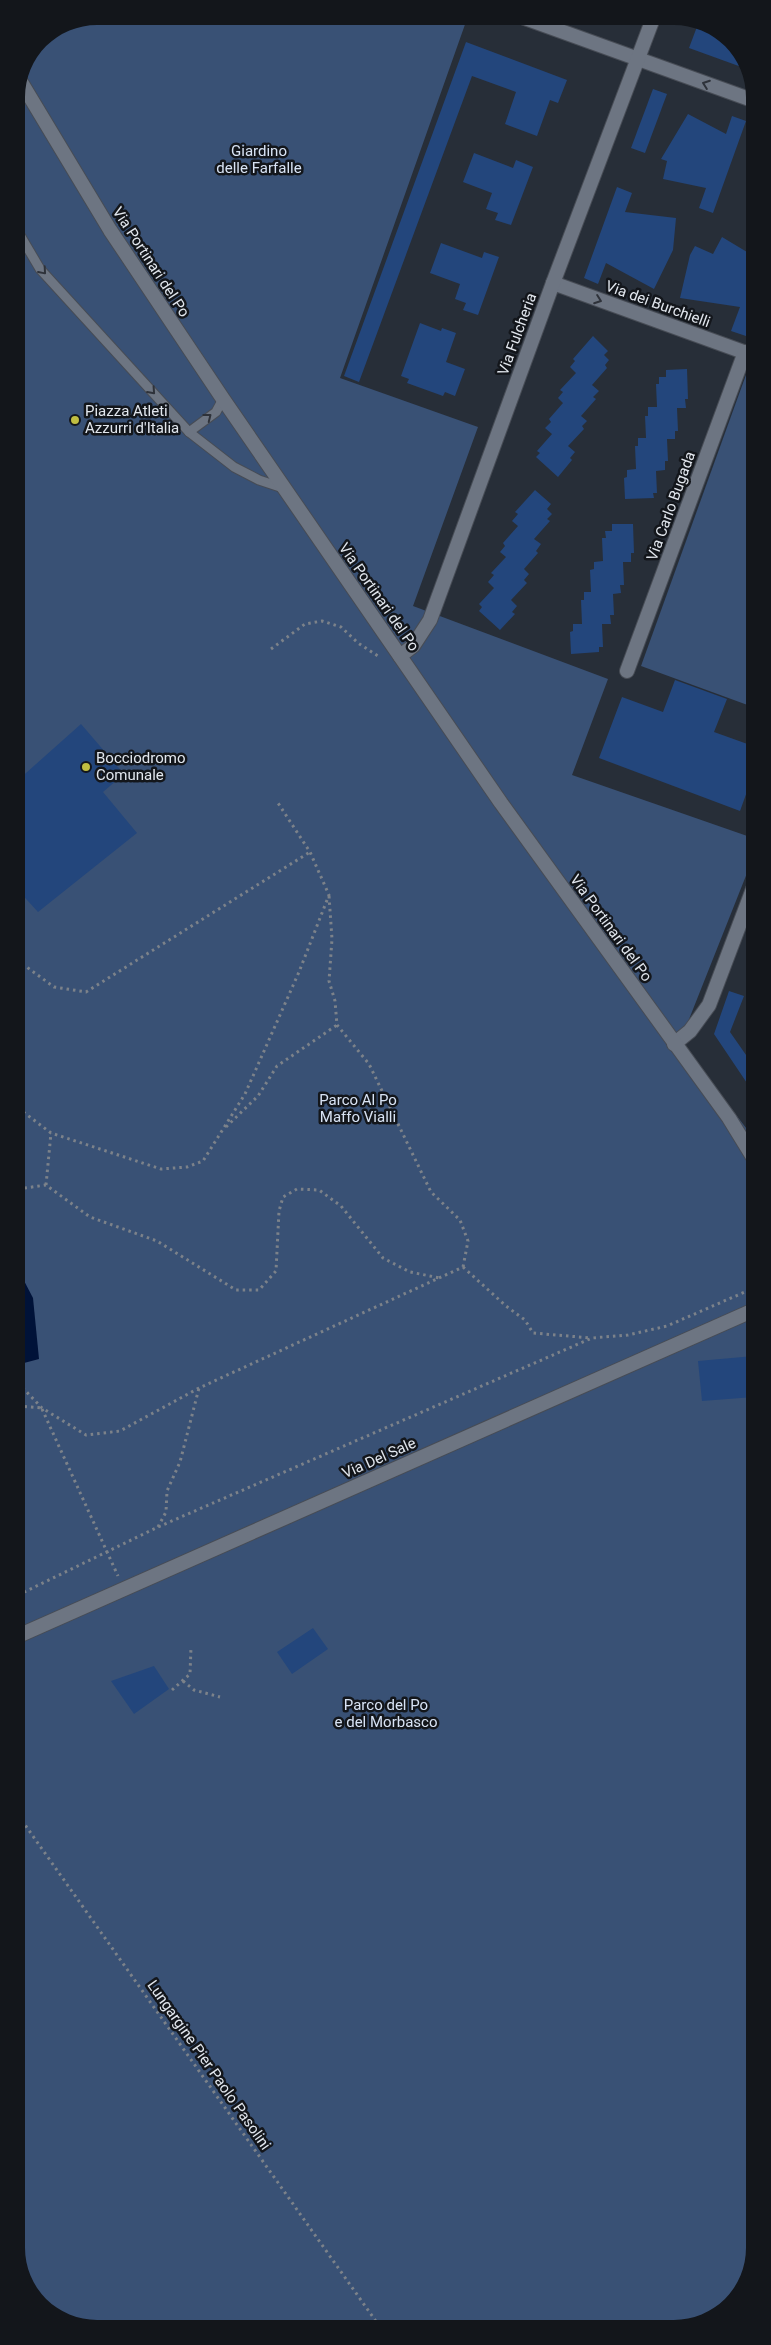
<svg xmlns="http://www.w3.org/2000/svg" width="771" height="2345" font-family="Roboto,sans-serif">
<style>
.green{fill:#395175}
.water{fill:#001238}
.building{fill:#23467c}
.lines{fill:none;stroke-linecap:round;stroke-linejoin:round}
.service-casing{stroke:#474c55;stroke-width:11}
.minor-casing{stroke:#474c55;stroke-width:16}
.tertiary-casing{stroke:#474c55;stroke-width:16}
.path{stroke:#7c828a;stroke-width:3;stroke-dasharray:2.5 4;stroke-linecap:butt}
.service{stroke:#6d7582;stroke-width:9}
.minor{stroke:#6d7582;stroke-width:14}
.tertiary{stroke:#6d7582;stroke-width:14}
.oneway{stroke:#2e323a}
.poi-dot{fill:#c0be41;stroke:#13161b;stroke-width:2}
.labels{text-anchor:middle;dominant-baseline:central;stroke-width:5;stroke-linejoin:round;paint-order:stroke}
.park-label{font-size:15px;fill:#d8e3f4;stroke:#13161b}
.street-label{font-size:15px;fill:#e2e7ee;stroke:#13161b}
.poi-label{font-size:15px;fill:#e2e7ee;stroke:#13161b;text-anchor:start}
</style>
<rect width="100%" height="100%" fill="#272e38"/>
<g class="green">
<path d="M97,16H468L340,378L478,427L413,606L608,679L572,775L753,838V858L680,1042L753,1137L755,2248L738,2297L695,2326L92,2329L44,2309L19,2269L16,92L40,40Z"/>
<path d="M747,372L752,374L753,707L641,666Z"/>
</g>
<path class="water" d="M18,1272L20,1273L33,1298L39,1359L24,1363L18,1359Z"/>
<g class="building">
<path d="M698,24L727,36L747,69L689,48Z"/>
<path d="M466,42L567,80L558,103L550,100L537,136L505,124L516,92L472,76L359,382L344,376Z"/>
<path d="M653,89L667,94L645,153L631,148Z"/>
<path d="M688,114L726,134L732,116L746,121L713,213L699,208L706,188L663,179L667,161L661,159Z"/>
<path d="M474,153L513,168L516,160L533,167L511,225L495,220L498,213L486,209L492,193L463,182Z"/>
<path d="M617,187L632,193L625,212L676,218L673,250L654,289L606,263L598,284L584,278Z"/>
<path d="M722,237L752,255V338L731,331L740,307L680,298L690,255L695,246L713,254Z"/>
<path d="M441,243L482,258L484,252L499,257L478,315L463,310L466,303L455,299L460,284L430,273Z"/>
<path d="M420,323L441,331L442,328L456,333L446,362L465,369L455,396L445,392L443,396L407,383L409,379L401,376Z"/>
<path d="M593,336L608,351L604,355L609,360L605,365L607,368L592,385L599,391L593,397L596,399L581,416L587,421L582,426L584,429L568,446L575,452L570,458L572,460L558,477L536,457L540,453L537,451L552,434L545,428L551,422L549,419L563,403L558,398L563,392L560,390L576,373L570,367L575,361L573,359Z"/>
<path d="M687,369L688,399H685L686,408H677L678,431H675V439H667L668,461H665V470L656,471L657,493H653L654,498L625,499L624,478L627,477V470L636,469L635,446H638V438H646L645,416H648V407H657L656,384H659V377H666V370Z"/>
<path d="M535,490L551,504L547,509L552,514L547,519L550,521L534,539L541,544L536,551L538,553L524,569L529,574L524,580L527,583L511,600L517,606L512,612L515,614L500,630L479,611L482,607L479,604L494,588L488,582L494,575L491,573L506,557L500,552L505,546L503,543L518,526L512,521L518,514L515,512Z"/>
<path d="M612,524H633L634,553H631V562H623L624,585H620L621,593L613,594L614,615H610L611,624H602L603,647H599V652L571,654L570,632L573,631V624H582L581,600H584V592H591L590,570L594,569V562L603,561L602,538H606L605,531H612Z"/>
<path d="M675,680L727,699L714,732L753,746V775L740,811L599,758L622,697L663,712Z"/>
<path d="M81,724L124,774L103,792L137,833L38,912L17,889V781Z"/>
<path d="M729,991L744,996L730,1032L753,1065V1092L714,1034Z"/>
<path d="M754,1356V1397L702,1401L698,1361Z"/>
<path d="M313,1628L328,1649L292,1674L277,1652Z"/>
<path d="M154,1666L169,1689L134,1714L111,1681Z"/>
</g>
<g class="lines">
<g class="service-casing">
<g id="service">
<path d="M17,230L40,269L189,432L234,467L259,480L283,488"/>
<path d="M189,432L216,412L223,399"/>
</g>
</g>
<g class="minor-casing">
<g id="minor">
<path d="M519,16L752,100"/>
<path d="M553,283L752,355"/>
<path d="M400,656L413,646L430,620L553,283L654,16"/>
<path d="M627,671L745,352"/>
<path d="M674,1044L690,1031L709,1005L753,889"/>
<path d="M18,1636L754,1310"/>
</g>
</g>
<g class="tertiary-casing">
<path id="tertiary" d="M21,82L110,230L223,399L501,803L729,1118L753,1157"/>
</g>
<g class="path">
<path d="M271,649L305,624L322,621L341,627L358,643L378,656"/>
<path d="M329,896L332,939L329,981L335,1001L337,1025L369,1064L431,1192L460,1220L468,1241L463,1267"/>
<path d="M17,960L54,987L86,992L310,852"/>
<path d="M18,1108L51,1133L161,1169L187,1167L203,1161L245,1094L299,972L329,895L310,852L278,803"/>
<path d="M226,1127L258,1096L277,1066L337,1025"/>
<path d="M46,1185L51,1133"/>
<path d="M18,1189L46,1185L90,1217L157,1241L236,1290H259L276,1271L279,1211L283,1197L297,1189L319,1190L341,1206L383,1258L410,1272L440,1278"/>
<path d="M463,1267L506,1306L525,1320L533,1333L591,1338"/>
<path d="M18,1383L42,1408L86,1435L120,1431L199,1388L463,1267"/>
<path d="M18,1406L42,1408"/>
<path d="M42,1409L118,1576"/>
<path d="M158,1527L166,1512L167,1491L180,1462L199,1388"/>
<path d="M18,1595L158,1527L592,1338L628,1335L667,1326L754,1288"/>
<path d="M183,1681L194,1690L220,1697"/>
<path d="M172,1690L190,1674L191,1647"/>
<path d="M18,1815L380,2327"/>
</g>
<use href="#service" class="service"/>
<use href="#minor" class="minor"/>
<use href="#tertiary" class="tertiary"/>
</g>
<defs><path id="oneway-chevron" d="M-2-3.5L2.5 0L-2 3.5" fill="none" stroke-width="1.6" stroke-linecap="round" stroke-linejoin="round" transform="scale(1.25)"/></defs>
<g class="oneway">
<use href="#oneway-chevron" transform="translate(706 84) rotate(-160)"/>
<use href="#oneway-chevron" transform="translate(43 271) rotate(49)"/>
<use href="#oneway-chevron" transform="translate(598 300) rotate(20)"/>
<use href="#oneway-chevron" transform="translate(152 391) rotate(48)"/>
<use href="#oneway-chevron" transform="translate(208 417) rotate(-38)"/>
</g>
<g class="poi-dot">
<circle cx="75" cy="420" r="5"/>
<circle cx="86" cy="767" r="5"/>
</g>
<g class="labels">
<g class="park-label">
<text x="259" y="151">Giardino<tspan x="259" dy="17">delle Farfalle</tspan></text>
<text x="358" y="1100">Parco Al Po<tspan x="358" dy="17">Maffo Vialli</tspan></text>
<text x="386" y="1705">Parco del Po<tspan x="386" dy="17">e del Morbasco</tspan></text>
</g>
<g class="street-label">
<text transform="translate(151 262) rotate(57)">Via Portinari del Po</text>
<text transform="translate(658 304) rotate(20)">Via dei Burchielli</text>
<text transform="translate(517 334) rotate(-70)">Via Fulcheria</text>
<text transform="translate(671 506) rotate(-70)">Via Carlo Bugada</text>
<text transform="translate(379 597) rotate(55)">Via Portinari del Po</text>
<text transform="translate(611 928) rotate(54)">Via Portinari del Po</text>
<text transform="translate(379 1458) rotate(-24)">Via Del Sale</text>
<text transform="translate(209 2065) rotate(55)">Lungargine Pier Paolo Pasolini</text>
</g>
<g class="poi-label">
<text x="85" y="411">Piazza Atleti<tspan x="85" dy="17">Azzurri d'Italia</tspan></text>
<text x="96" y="758">Bocciodromo<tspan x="96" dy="17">Comunale</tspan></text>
</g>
</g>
<path d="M0 0H771V2345H0ZM97 25H674A72 72 0 0 1 746 97V2248A72 72 0 0 1 674 2320H97A72 72 0 0 1 25 2248V97A72 72 0 0 1 97 25Z" fill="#13161b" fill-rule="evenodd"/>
</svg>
